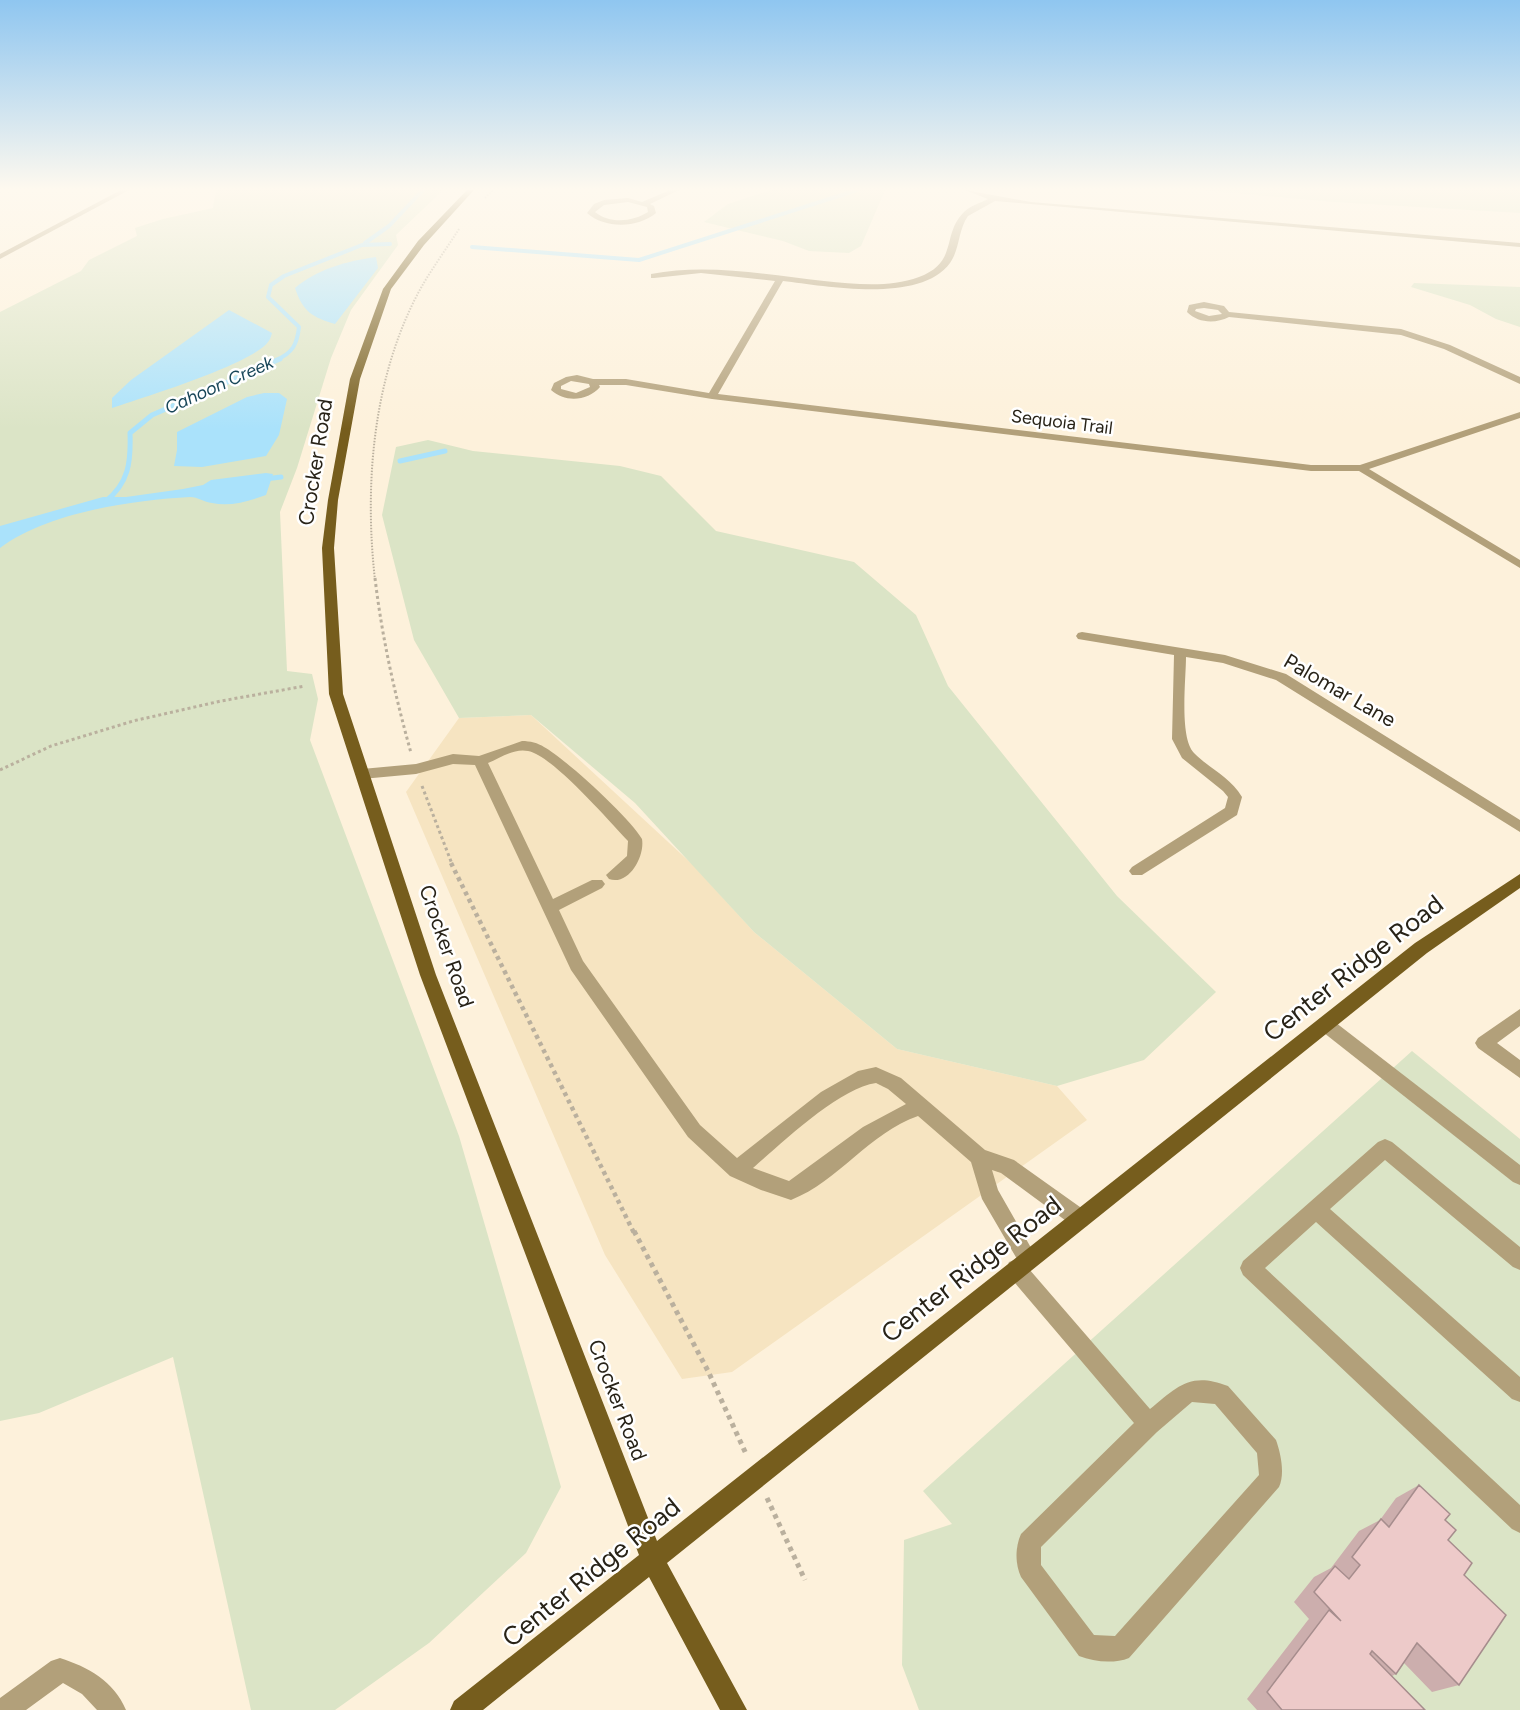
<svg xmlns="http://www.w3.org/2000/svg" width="1520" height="1710" font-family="Figtree,sans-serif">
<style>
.built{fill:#f6e4c1}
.green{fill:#dbe4c6}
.water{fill:#aae2fb}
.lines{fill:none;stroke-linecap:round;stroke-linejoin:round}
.stream-far1{stroke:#aae2fb;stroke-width:4}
.stream{stroke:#aae2fb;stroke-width:5}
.path-far3{stroke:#bab09e;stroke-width:2;stroke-dasharray:1.5 1.5;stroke-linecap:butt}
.path-far2{stroke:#bab09e;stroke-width:3;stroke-dasharray:3 3;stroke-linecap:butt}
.path-far1{stroke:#bab09e;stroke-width:4.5;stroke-dasharray:4 4;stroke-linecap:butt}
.path{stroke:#bab09e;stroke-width:5;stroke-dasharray:4.5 4.5;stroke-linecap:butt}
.lane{fill:#b2a07a;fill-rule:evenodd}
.street{fill:#b2a07a;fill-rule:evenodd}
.primary{fill:#765d1d;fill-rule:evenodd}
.wall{fill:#ccaead}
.building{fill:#edcac9;stroke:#a68d8d;stroke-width:1.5}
.labels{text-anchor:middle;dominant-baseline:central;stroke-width:5;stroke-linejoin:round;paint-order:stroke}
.far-water-label{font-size:18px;font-style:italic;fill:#184658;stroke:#fff}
.far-street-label{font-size:18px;fill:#282318;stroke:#fff}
.street-label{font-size:21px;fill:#282318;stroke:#fff}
.near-street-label{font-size:26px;fill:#282318;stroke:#fff}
</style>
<rect width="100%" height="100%" fill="#fdf1db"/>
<path class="built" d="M531,715L693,865L754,932L897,1049L1057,1086L1087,1120L732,1372L682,1379L605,1255L406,792L459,718Z"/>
<g class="green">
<path d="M216,190H443L396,235L398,245L351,310L331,358L297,468L280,512L287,671L312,674L318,699L310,740L459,1136L561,1487L526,1553L429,1643L335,1710H251L173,1357L39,1413L0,1421V312L81,271L89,260L137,236L135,228L163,219L213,208Z"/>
<path d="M771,190H885L861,246L849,253L809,251L783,241L704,222L728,204Z"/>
<path d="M1199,190H1520V213L1334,202Z"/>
<path d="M1414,283L1520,287V327L1496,319L1470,305L1411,287Z"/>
<path d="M428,440L473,451L620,466L661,476L716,531L854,562L916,615L948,686L1117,896L1216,992L1144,1060L1057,1086L897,1049L754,932L635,803L531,715L459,718L414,640L382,515L396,447Z"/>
<path d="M1412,1051L1520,1139V1710H919L902,1665L904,1540L952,1524L923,1491Z"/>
</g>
<g class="water">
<path d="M376,257L378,268L335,324C312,317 303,312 295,288C317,269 347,261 376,257Z"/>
<path d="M229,310L272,333C271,336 270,340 268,342C252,364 142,398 112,408V398L131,380Z"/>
<path d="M264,393H279L287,399L279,435L266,456L202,467L174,466L177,450V432L247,397Z"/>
<path d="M266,473L273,474L266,495C249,501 230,507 212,503C204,502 198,497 190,497C132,500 46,513 0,548V526L103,497H126L183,489L203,485L211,480Z"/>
</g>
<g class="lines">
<g class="stream-far1">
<path d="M365,243L389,226L423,190"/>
<path d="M472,247L639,260L857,190"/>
<path d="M276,360C293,353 297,344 299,327L268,297L271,285L284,276L362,245L390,244"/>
</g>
<g class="stream">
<path d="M400,461L445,451"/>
<path d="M265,479L281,477"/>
<path d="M105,502C129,483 131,462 130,433L152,415L280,359"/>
</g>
<g class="path-far3">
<path d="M485,198L493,190"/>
<path d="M375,580C364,483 373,373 422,286C433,267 447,248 459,229"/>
</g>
<g class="path-far2">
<path d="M375,578C382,638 395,695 411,753"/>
<path d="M0,770L51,746L133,721L221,701L305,686"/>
<path d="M422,786L452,864"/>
</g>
<path class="path-far1" d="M451,863L634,1233"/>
<g class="path">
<path d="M634,1231L708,1371L747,1456"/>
<path d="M767,1498L805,1580"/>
</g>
<g class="lane">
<path d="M522,741C530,741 538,743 544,747C566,759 630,818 642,839C645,856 629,886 609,879L606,875L627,856L628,841C609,821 552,755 528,751C514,748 500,758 488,763L553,899L592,880H602L605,884L602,888L559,910L583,961L700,1125L737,1158L821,1092L858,1071L876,1067L901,1078L985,1150L1014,1160L1087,1212L1090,1219L1087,1226L1080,1228L1073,1226L1001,1173L992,1170L998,1190L1038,1260L1035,1267L1029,1269L1150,1409C1177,1387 1190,1371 1228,1386L1276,1440C1281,1454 1285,1474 1279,1487L1129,1658C1114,1664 1094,1662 1079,1656L1021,1577C1015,1564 1015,1547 1021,1534L1134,1423L1009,1276L1006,1269L1009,1262L1017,1259L982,1199L971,1162L918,1116C869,1133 839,1181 791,1200L761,1190L730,1176L688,1137L571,970L475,765L453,764L416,774L362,779L355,774L362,769L416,764L453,754L479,756ZM876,1083L888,1089L906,1104L863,1127L789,1181L753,1168C782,1143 839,1088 876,1083ZM1192,1402L1215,1404L1257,1453L1259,1475L1115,1636L1094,1635L1041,1565V1547L1157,1432Z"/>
<path d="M1520,1009V1026L1497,1043L1520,1060V1078L1478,1048L1475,1043L1478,1038Z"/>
<path d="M1325,1017L1331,1019L1520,1165V1185L1513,1182L1319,1029L1316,1024L1319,1019Z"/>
<path d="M1385,1139L1392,1142L1520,1247V1270L1513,1267L1385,1160L1330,1209L1520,1377V1402L1512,1399L1316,1222L1265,1268L1520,1505V1533L1512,1529L1243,1275L1240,1268L1243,1261L1378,1142Z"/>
<path d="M60,1658C88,1667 114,1681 126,1710H97L82,1694L63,1683L26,1710H0V1698L51,1661Z"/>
</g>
<g class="street">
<path d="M121,190H129L0,259V254Z"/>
<path d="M670,190H679L650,204L654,206L656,213C638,228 605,229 587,213L594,204L604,200L628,198L642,202ZM628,202L647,207L648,212C632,222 610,224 595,212L604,205Z"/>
<path d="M965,190L1031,202L1520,243V247L995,201L968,216C958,230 960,249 950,263C920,304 826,286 783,281L718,394L1311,465H1360L1520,412V418L1369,469L1520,560V568L1359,471H1311L712,399L626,385H599L600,387C588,401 565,403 551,390L554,383L566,377L577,375L593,379H626L709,393L775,281L701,273L654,278H651V274C708,263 767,275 824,281C856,284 888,288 919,277C959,262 941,235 964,212C970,206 980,203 988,199ZM571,381L589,384L590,387L576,393L561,389V386Z"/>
<path d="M1204,302L1224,306L1229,312L1401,329L1450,345L1520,377V384L1444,349L1401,335L1229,317C1215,324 1198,323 1187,312L1189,305ZM1204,308L1218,310L1222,314L1209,316L1195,311L1196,309Z"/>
<path d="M1082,632L1225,655L1286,674L1520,820V832L1276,680L1223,663L1186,657C1186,679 1179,738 1194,753C1210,769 1230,777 1242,797L1237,815L1142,875H1132L1129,871L1132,867L1225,808L1228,797L1223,791L1182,758L1172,739L1174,655L1078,639L1076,636L1078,633Z"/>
</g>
<path class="primary" d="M467,190H474L424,245L391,289L360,379L338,500L334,548L343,694L436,975L657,1541L1415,943L1520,874V888L1427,953L667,1563L747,1710H720L649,1577L483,1710H450L454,1701L639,1555L420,975L329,694L322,548L328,500L350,379L383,289L418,241Z"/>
</g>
<path class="wall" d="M1419,1485L1445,1520L1448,1540L1464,1575L1459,1685L1432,1692L1404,1663L1396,1674L1392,1676L1425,1710H1257L1247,1699L1308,1620L1309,1619L1294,1602L1314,1577L1331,1568L1359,1531L1380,1520L1396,1498Z"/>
<path class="building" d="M1419,1485L1450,1514L1445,1520L1456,1530L1448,1540L1472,1563L1464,1575L1506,1615L1459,1685L1417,1643L1396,1674L1372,1651L1370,1654L1425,1710H1282L1267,1692L1329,1610L1341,1621L1314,1592L1335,1566L1349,1579L1360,1565L1352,1557L1381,1519L1389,1527Z"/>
<linearGradient id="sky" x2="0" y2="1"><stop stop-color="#8fc6f0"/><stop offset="0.44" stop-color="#fef9ef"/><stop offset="1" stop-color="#fef9ef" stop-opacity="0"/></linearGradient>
<rect width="1520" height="429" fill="url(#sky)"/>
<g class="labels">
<g class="far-water-label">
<text transform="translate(219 385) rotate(-24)">Cahoon Creek</text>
</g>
<g class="far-street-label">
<text transform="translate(1062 422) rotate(7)">Sequoia Trail</text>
</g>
<g class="street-label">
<text transform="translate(315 462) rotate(-81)">Crocker Road</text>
<text transform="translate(1340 690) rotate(30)">Palomar Lane</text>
<text transform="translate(447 946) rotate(71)">Crocker Road</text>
<text transform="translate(618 1400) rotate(69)">Crocker Road</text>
</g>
<g class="near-street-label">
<text transform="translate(1353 968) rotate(-38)">Center Ridge Road</text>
<text transform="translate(971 1269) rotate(-38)">Center Ridge Road</text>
<text transform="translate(591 1572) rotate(-39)">Center Ridge Road</text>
</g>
</g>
</svg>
